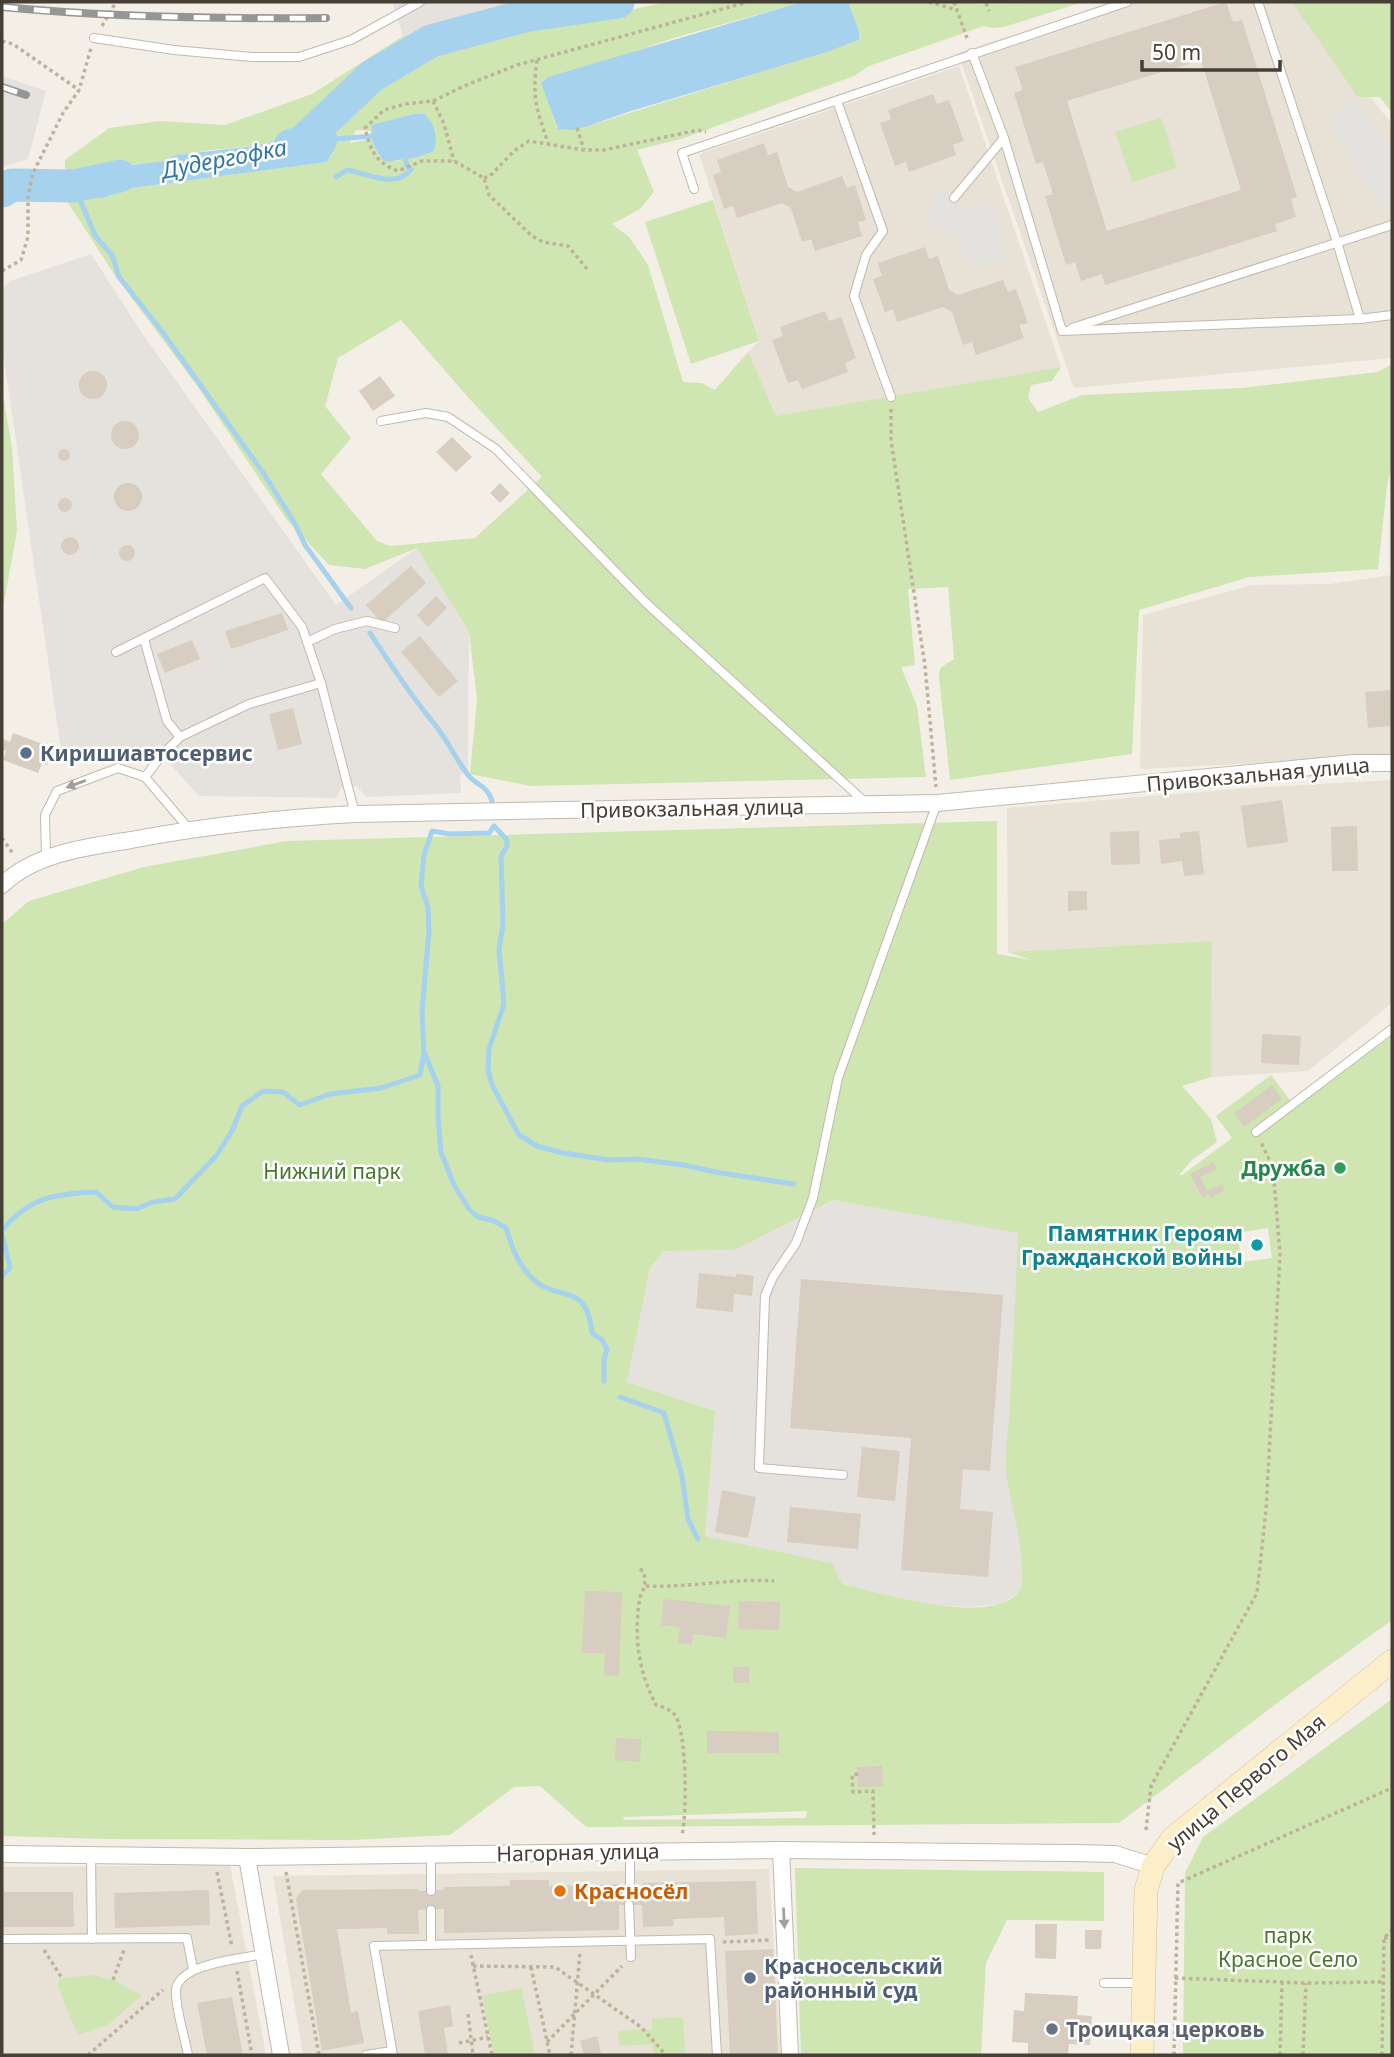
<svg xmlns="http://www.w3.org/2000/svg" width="1394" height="2057" font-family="'Noto Sans',sans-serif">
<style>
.residential{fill:#e7e1d6}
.industrial{fill:#e5e1dc}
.green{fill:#cfe5b2;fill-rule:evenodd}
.parking{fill:#e4e2df}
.water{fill:#a6d2ed}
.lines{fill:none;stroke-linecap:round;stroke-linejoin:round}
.stream{stroke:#a6d2ed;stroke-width:5}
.river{stroke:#a6d2ed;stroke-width:33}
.building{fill:#d7cdc0;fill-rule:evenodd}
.lane-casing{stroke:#c1b9ad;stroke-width:10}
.street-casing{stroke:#c1b9ad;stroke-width:18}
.secondary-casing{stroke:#d1c198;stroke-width:24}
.path{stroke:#bfb29c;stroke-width:3.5;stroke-dasharray:3.5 3.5;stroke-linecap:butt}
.lane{stroke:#fff;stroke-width:8}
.street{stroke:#fff;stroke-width:16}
.secondary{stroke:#fceec8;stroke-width:23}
.rail-casing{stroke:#969696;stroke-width:8}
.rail{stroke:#fff;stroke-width:5;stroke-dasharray:16;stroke-linecap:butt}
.oneway{fill:#a29f9a}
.service-dot{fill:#5c6f8a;stroke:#fff;stroke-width:2.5}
.leisure-dot{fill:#2e9e5b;stroke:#fff;stroke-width:2.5}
.culture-dot{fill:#0f9aa8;stroke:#fff;stroke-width:2.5}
.food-dot{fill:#e8710a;stroke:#fff;stroke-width:2.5}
.worship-dot{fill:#6b7280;stroke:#fff;stroke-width:2.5}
.labels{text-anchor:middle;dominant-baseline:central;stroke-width:5;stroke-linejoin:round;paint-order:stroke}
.service-label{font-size:21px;font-weight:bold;fill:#4e5e75;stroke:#fff;text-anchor:start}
.street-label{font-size:21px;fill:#463f36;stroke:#fff}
.leisure-label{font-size:21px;font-weight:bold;fill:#27864d;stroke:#fff;text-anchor:end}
.park-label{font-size:21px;fill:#49752c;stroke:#fff}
.culture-label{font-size:21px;font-weight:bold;fill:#0d838f;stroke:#fff;text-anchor:end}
.food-label{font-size:21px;font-weight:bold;fill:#c56008;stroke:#fff;text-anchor:start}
.worship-label{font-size:21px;font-weight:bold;fill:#5b616d;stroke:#fff;text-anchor:start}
.water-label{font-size:23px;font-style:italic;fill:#3278a5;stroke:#fff}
</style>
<rect width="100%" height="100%" fill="#f3efe7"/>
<g class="residential">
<path d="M1115,2H1293L1392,124V358L1074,388L958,53Z"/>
<path d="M959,66L1061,367L776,416L748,352L759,341L699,154Z"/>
<path d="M1392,575V756L1140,769L1143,615L1252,585L1330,584Z"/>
<path d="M1392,780V1003L1308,1071L1211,1077L1212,941L1008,952L1007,808L1249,788Z"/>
<path d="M230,1865L266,2055H2V1867Z"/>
<path d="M769,1869L781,2055H303L273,1876Z"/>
</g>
<g class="industrial">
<path d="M392,2H565L403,36Z"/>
<path d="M2,76L46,91L28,159L2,167Z"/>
<path d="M91,254L140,330L336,605L417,548L469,632L468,771L460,775L461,793L366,797L357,786L341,788L336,798L199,796L162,755L83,758L61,750L2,345V289L10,281Z"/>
<path d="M833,1200L1019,1233L1007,1474L1024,1563L1023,1580L1019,1593L1001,1604L971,1607L930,1605L842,1584L832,1563L705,1536L715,1411L627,1382L650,1268L664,1251L735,1250Z"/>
</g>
<g class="green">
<path d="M666,2H802L677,37L542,83L557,128L588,126L847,45L859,40V31L848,2H976L977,4L1083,2L1004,27L992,28L984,26L869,66L854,76L684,138L637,150L654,192L640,209L612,224L629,237L648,265L683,382L702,383L715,390L748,352L776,416L1061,367L1052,381L1031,385L1028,398L1038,412L1082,395L1242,388L1377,372L1392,364V465L1387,486L1378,569L1249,577L1139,610L1132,754L950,780L939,677L940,668L954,659L948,587L908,589L915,665L901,667L917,706L926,777L530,786L470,774L477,699L469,632L417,548L365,569L329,565L287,520L198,387L114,274L65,198V160L109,128L160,121L225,125L312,94L403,36L551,5L560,25L585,16L613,14ZM413,114L434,151L396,161L379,156L372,139L350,143L356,130L371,131L373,125ZM318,119L332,154L327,162L124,189L106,197L111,166L141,164L163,161L177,155L211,150L262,145L303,132ZM401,320L466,395L542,477L475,538L390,546L377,541L321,474L351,438L325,406L338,358Z"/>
<path d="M1292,2H1392V113L1380,97H1358Z"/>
<path d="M1161,118L1177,168L1132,182L1115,132Z"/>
<path d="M713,200L759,341L691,364L645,222Z"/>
<path d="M2,389L12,448L17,531L2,613Z"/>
<path d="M997,821V954L1031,960L1008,952L1212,941L1211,1077L1182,1086L1211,1119L1217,1142L1192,1160L1179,1175H1182L1232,1138L1216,1116L1271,1075L1295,1107L1392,1036V1620L1284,1698L1119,1823L586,1827L540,1786L514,1787L450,1835L352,1840L107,1839L2,1836V924L29,901L144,867L287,841ZM833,1200L1018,1233C1016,1290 1013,1347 1010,1404C1009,1428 1004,1455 1007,1479C1011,1501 1031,1578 1018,1593C988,1627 880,1592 842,1584L832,1563L705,1536L715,1411L627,1382L650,1268L664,1251L735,1250ZM1268,1228L1272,1258L1242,1262L1237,1233ZM807,1811L806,1818L624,1820L623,1817Z"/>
<path d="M1392,1699V2055H1183L1185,1873L1203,1837Z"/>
<path d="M795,1868L1104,1872V1921L1007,1920L986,1963L981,2055H801Z"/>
<path d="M93,1975L113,1980L142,1995L109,2024L78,2035C74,2024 58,1990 58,1982L62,1978Z"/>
<path d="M521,1988L535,2055H494L482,1996Z"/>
<path d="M683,2017L685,2055H654L653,2044L619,2046L618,2031L652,2029V2019Z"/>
</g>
<g class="parking">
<path d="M1353,98L1392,150V203L1383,209L1326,121Z"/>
<path d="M940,188L967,209L991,202L1008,257L968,268L957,239L923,219Z"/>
<path d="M831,1207L1006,1235V1291L802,1275Z"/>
</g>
<g class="water">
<path d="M802,2H848L859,31V40L827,52L628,112L588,126L572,130L558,129L541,83L548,77Z"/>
<path d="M413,114H425C435,126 438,135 434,151L418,157L386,162C376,154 369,138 372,125Z"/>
<path d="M318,119L330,120C342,141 338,142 327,162L124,189L106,197L82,199C77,189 75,180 80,170L141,164L163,161L176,155L262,145L303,132Z"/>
</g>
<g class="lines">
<g class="stream">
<path d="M334,139L376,136"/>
<path d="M336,177L347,170C367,173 396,190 411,169L407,166L405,157"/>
<path d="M74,186L96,237L112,255L119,277L161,330L264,474L294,522L305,545L351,608"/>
<path d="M370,633C390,664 409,693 432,721C446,737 455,758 468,775C476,785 488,786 492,801"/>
<path d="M425,1054L438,1086V1118L441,1152L454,1185L469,1209L478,1217L492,1220L506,1228C511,1245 517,1262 530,1276C555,1304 587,1279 592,1333L602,1340L607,1349L604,1360V1381"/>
<path d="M2,1230C30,1197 54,1194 96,1192L113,1207L136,1209L153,1202L175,1199L217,1155L232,1131L242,1106L263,1091L283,1092L300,1105L330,1094L381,1088L420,1075L424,1052L422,1012L429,931L428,907L421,886L424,855L432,831L450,834L489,833L494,826L507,840V846L501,856L503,924L499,949L504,1004L489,1049L488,1070L492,1085L519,1135L537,1146L563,1153L609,1160L637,1159L683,1165L721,1173L794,1184"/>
<path d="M2,1234L10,1268L2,1276"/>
<path d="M620,1397L664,1413L682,1476L688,1519L698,1539"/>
</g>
<g class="river">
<path d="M290,146L302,142L372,76L431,41L524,16L618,2"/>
<path d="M2,191L12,185L74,186L120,176"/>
</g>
</g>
<g class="building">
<path d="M1226,2L1233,22L1242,20L1297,197L1291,199L1296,217L1275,224L1277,231L1105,285L1102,274L1081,281L1075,262L1066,265L1045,196L1053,194L1043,162L1036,164L1014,93L1023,90L1015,67ZM1201,60L1241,190L1107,231L1067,101Z"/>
<path d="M933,94L937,104L949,100L964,141L953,145L956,155L909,172L906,162L895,166L880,123L891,119L888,110Z"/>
<path d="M764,143L768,155L777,152L788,187L797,192L842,176L847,188L855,185L866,220L858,222L862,236L815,251L811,239L802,242L791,208L782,203L737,218L733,206L724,209L713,175L721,172L717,160Z"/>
<path d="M925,247L929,259L938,256L949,290L958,295L1003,280L1008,292L1016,289L1028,323L1019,325L1024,338L976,355L972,342L963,345L952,312L943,307L897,322L893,309L885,312L873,279L882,276L878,263Z"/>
<path d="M825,311L829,321L841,317L856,358L845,363L848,372L802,389L798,380L788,383L772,340L783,336L780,327Z"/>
<circle cx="93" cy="385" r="14"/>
<path d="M380,376L395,396L373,411L359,391Z"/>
<circle cx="125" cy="435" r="14"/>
<path d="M452,437L472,457L456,472L436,452Z"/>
<circle cx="64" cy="455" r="6"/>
<circle cx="128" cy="497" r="14"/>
<path d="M500,483L510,493L500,503L490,493Z"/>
<circle cx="65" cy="505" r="7"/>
<circle cx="70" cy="546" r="9"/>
<circle cx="127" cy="553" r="8"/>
<path d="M411,566L426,583L382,623L366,605Z"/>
<path d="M436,596L447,608L428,627L417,615Z"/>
<path d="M282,613L288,630L231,649L225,631Z"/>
<path d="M420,636L458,681L439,697L401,652Z"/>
<path d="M192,640L200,659L165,673L157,654Z"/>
<path d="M1392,690V726L1368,728L1365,692Z"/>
<path d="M293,708L302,744L278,750L269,714Z"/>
<path d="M13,733L48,746L45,754L50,756L47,765L42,763L38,773L3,760L6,751L2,750V743L3,739L10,742Z"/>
<path d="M1282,800L1288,842L1247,848L1241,806Z"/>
<path d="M1357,826L1358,871H1332L1331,827Z"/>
<path d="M1139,831L1140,864L1111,865L1110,832Z"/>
<path d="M1199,831L1204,874L1184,876L1182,861L1161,864L1159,840L1180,838V833Z"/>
<path d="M1068,891H1087V910L1068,911Z"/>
<path d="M1262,1034L1301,1036L1299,1065L1261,1063Z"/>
<path d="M1272,1085L1282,1099L1244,1127L1234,1113Z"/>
<path d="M1214,1162L1217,1169L1200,1177L1207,1191L1222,1184L1225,1190L1210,1198L1208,1194L1202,1197L1190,1174Z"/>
<path d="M699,1273L736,1277V1274L754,1276L752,1296L734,1294L733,1312L696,1308Z"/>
<path d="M801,1279L1003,1295L990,1471L963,1469L960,1509L993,1512L988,1577L901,1570L911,1438L790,1428Z"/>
<path d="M862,1447L900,1451L895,1501L857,1497Z"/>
<path d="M722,1490L756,1497L748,1538L715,1532Z"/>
<path d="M790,1507L861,1514L858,1549L787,1542Z"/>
<path d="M585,1591L622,1592L619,1676L604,1675L605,1653H582Z"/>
<path d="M664,1599L730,1606L726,1638L693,1634L692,1645L678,1643L680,1627L661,1625Z"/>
<path d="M739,1601L780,1602L779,1630L738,1629Z"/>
<rect x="733" y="1667" width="16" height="16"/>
<path d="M707,1731L779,1732V1753H707Z"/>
<path d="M616,1738L641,1739L640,1762L615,1760Z"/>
<path d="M882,1766L883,1786L858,1787L857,1767Z"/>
<path d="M510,1880H549V1886L619,1884V1887L642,1886V1883L756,1881L758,1934L725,1936L724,1917L673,1919L674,1926L643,1927L642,1905H619V1930L444,1933V1909L418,1910L419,1934H387V1928L337,1929L351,2013L358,2011L364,2043L322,2051L296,1899L302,1890L418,1889V1891L444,1890L443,1887L510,1886Z"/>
<path d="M209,1890L210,1925L115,1928L114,1893Z"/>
<path d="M2,1892H73L74,1927H2Z"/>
<path d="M1035,1924H1057L1056,1959L1035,1958Z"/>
<path d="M1085,1930H1102L1101,1949H1085Z"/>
<path d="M773,1949L778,2055H730L725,1951Z"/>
<path d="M1025,1993L1078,1996L1077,2015L1092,2016L1090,2045L1069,2044L1068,2055H1028V2043L1012,2042L1014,2010L1024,2011Z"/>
<path d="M232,1997L243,2055H207L197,2003Z"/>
<path d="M450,2005L453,2026L444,2028L448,2055H425L418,2011Z"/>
<path d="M597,2036L601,2053L584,2055L580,2041Z"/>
</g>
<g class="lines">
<g class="lane-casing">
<g id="lane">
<path d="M1258,2L1337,242L1360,319"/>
<path d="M94,38L174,50L252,57H299L351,40L420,2"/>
<path d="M972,53L1004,138L1062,331L1360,319L1392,315"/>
<path d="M837,101L883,231L866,255L854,296L891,397"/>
<path d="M694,189L682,153L1127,2"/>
<path d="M954,198L1004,138"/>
<path d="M1072,328L1392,225"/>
<path d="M381,421L426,413L448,417L496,449L646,603L866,803"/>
<path d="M144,639L167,721L180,737"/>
<path d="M307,642L335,629L367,621L395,628"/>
<path d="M116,652L265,578L302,627L321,683L355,814"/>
<path d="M145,777L162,755L180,737L249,704L321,683"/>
<path d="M46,858L45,815L57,791L118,768L145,777L189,829"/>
<path d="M1256,1132L1392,1029"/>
<path d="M843,1475L759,1468L765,1296L773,1277L796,1243L813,1198L838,1078L937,803"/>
<path d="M431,1854V1891"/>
<path d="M91,1855L92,1939"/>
<path d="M630,1887V1852"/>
<path d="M629,1905L631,1957"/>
<path d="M431,1910V1945"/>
<path d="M2,1939L187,1938L193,1969"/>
<path d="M1104,1983H1143"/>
<path d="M188,2055C185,2037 175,2008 176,1990C179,1963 242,1959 263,1954"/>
<path d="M366,2055L392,2051"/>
<path d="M393,2055L374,1946L710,1939L717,2055"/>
</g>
</g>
<g class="street-casing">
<g id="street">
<path d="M2,885C35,853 87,847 131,840C205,826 280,818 355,814L937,803L1354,763H1392"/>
<path d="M781,1850L790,2055"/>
<path d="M2,1854L247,1857L781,1850L1075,1853L1115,1854L1153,1866"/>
<path d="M247,1857L281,2055"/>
</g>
</g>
<g class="secondary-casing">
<path id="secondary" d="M1142,2055L1146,1890L1153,1866L1173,1838L1392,1661"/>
</g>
<g class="path">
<path d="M929,2L957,10"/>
<path d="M954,2L968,41"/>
<path d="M986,3L989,11"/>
<path d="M102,26L116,2"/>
<path d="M2,41L13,44L79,90"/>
<path d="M537,60C532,98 536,107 548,143"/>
<path d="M433,101L444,124L454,161"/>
<path d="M577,128L584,150"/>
<path d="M484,178L490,176L514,151L529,141L584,150H604L698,130L706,132"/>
<path d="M587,269L568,246L543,242L532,236L489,195L484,178L454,161H422L398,171C376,163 370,150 365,128L384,110L405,104L433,101L464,86L517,65L748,2"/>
<path d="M2,271L21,260L28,237V197L33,173L63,113L79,90L91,48"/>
<path d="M891,409V440L925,666L936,787"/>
<path d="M2,838L14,855"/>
<path d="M640,1569L644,1572C647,1592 641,1588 639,1603C634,1639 639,1673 656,1705C663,1707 670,1709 675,1715C687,1733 687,1813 682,1835"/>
<path d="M646,1586C689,1588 731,1578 774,1581"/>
<path d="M858,1774L852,1775L853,1792L873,1791L874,1835"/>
<path d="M1146,1830L1151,1786L1257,1593L1266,1510L1280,1254L1273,1168L1261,1142"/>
<path d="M217,1872L232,1947"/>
<path d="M286,1872L319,2055"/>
<path d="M1384,1938H1392"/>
<path d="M723,1942L771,1940"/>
<path d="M44,1950L62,1978"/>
<path d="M471,1955L492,2055"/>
<path d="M473,1966L555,1967L641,2027L666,2055"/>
<path d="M531,1967L550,2055"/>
<path d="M237,1971L252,2055"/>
<path d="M1175,1978L1306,1983L1383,1982"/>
<path d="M113,1980L124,1950"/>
<path d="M468,2014L473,2055"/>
<path d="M547,2042L622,1966"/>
<path d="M459,2043L488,2037"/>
<path d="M88,2055L163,1990"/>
<path d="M571,2055L580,1953"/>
<path d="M1174,2055L1178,1883L1392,1788"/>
<path d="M1280,2055L1282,1982"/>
<path d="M1303,2055L1306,1983"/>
<path d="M1382,2055L1384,1938L1392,1930"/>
</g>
<use href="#lane" class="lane"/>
<use href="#street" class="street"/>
<use href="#secondary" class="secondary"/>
<g class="rail-casing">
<g id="rail">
<path d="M2,7C109,17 218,19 326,18"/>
<path d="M2,87L26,95"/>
</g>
</g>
<use href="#rail" class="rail"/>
</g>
<defs><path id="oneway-solid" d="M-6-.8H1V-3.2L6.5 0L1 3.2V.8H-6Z" transform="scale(1.75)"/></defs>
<g class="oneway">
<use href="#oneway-solid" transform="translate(76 784) rotate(160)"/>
<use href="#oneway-solid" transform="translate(784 1918) rotate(87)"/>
</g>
<g class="service-dot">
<circle cx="26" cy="753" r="7"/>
<circle cx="750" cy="1978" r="7"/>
</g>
<circle class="leisure-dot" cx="1340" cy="1168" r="7"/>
<circle class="culture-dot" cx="1257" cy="1245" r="7"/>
<circle class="food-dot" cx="560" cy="1891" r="7"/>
<circle class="worship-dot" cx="1052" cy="2029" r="7"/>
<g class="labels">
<g class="service-label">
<text x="40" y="753">Киришиавтосервис</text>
<text x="764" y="1966">Красносельский<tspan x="764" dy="24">районный суд</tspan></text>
</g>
<g class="street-label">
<text transform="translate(1258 774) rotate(-5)">Привокзальная улица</text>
<text transform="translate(692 808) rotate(-1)">Привокзальная улица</text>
<text transform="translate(1246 1782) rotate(-40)">улица Первого Мая</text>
<text transform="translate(578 1852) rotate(-1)">Нагорная улица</text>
</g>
<g class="leisure-label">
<text x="1326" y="1168">Дружба</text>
</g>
<g class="park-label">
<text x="332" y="1171">Нижний парк</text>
<text x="1288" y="1935">парк<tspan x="1288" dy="24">Красное Село</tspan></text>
</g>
<g class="culture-label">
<text x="1243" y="1233">Памятник Героям<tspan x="1243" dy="24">Гражданской войны</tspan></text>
</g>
<g class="food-label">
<text x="574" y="1891">Красносёл</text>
</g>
<g class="worship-label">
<text x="1066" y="2029">Троицкая церковь</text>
</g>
<g class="water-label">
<text transform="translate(224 158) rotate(-11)">Дудергофка</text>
</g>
</g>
<rect width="1394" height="2057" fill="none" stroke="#463f36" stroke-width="7"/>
<path d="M1142 60v10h138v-10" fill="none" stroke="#463f36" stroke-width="3.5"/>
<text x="1152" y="60" font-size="21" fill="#463f36" stroke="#ffffff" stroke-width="5" paint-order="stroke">50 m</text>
</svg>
